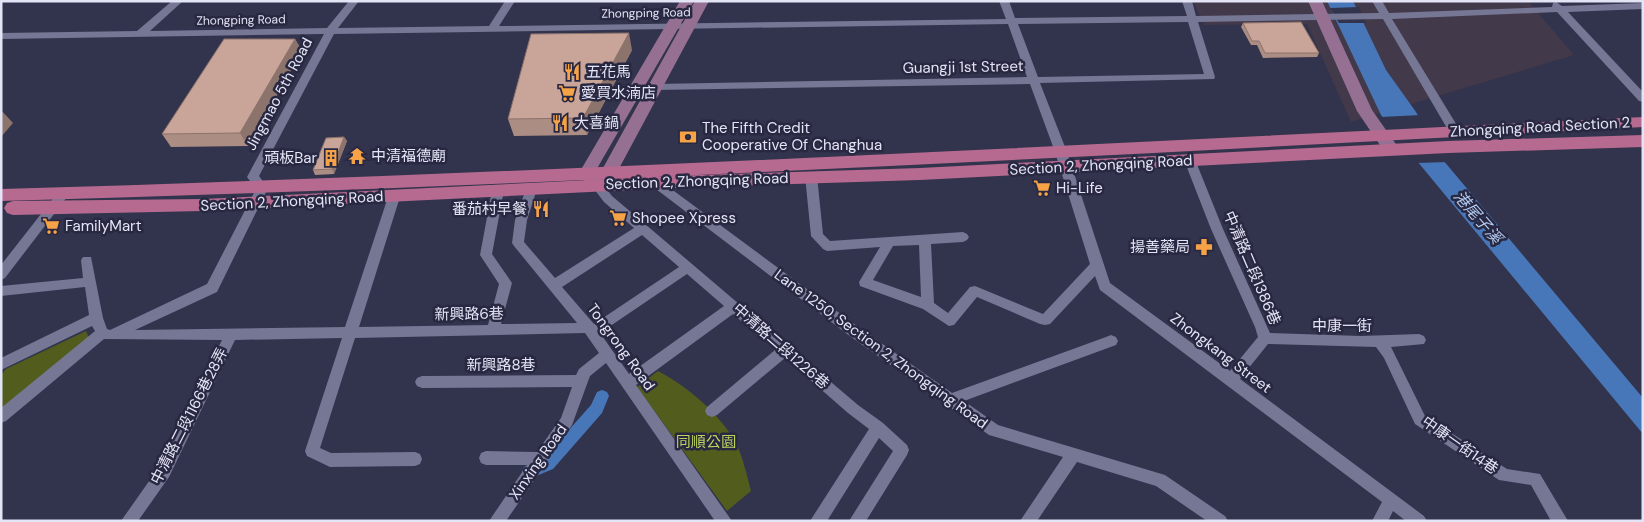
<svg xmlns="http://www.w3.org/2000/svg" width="1644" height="522" font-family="'DM Sans','Noto Sans TC',sans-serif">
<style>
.commercial{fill:#42394a}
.green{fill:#515c1d}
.water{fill:#4877b9}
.pier{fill:#32334c}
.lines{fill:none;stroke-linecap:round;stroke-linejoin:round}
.canal{fill:#4877b9;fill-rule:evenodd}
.street{fill:#767794;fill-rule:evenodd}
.secondary{fill:#967092;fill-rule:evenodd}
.primary{fill:#b66a90;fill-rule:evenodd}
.wall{fill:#ac8d84}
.shaded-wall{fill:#8c736b}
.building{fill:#c8a499;stroke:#8c736b}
.labels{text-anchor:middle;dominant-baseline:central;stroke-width:5;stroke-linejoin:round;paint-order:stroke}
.far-street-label{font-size:12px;fill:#e3e4f5;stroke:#292842}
.street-label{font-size:15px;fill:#e3e4f5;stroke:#292842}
.poi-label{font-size:15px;fill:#e3e4f5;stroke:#292842;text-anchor:start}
.park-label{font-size:15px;fill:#bcd35e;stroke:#292842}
.water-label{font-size:16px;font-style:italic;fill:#b1caee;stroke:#292842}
</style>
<rect width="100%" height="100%" fill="#32334c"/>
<path class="commercial" d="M1193,1H1528L1574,55L1351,122L1307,24L1204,25Z"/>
<g class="green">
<path d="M86,331L89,338L1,419V375L6,369Z"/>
<path d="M658,371C687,386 720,414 736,443C743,458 747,475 751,491L727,511L637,387Z"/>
</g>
<path class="water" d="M1327,1H1353L1386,70L1416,112L1443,160L1643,398V434L1417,161L1381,115Z"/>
<g class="pier">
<path d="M1359,7L1366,23H1339L1330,8Z"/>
<path d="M1421,115L1445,158L1448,162L1416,163L1381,117Z"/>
</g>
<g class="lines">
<path class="canal" d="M602,390L607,392L609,396L602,413L553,469L529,479L524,477L522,472L524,467L543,459L591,405L597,392Z"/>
<g class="street">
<path d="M172,1H183L150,31L327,28L349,1H359L338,28L489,26L505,1H515L499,26L1006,19L999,1H1009L1015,18L1187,16L1182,1H1192L1196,16L1379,13L1372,1H1382L1389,13L1552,7L1553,3L1556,2L1562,6L1643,3V9L1568,12L1643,92V102L1639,101L1557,12L1392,19L1461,132L1455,136L1451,135L1383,19L1198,22L1215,77L1214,79L1040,83L1067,152L1110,283L1230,371L1258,337L1255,327L1211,229L1184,160L1186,157H1194L1223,229L1270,333L1361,336L1419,334L1424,336L1426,340L1424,344L1391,347L1425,416L1507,469L1540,474L1568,521H1551L1531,485L1499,480L1415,424L1384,358L1376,347L1268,344L1240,379L1424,516L1427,521H1406L1393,511L1388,521H1372L1382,502L1100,290L1095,276L1050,324L1045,325L1040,324L977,297L954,325L949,326L923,309L860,286L859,282L880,247L827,251L823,249L811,236L805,176L811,172L817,176L823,234L830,241L963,232L967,234L969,237L967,240L963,242L931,244L934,303L948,313L970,287L975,286L1043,314L1090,264L1055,152L1030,84L655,90L650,87L655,84L1027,77L1008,24L334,34L259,176L268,188L217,292L135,330L345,327L388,197L394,193L400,197L359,327L488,325L499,284L480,255L492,190L498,186L504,190L492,254L512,283L501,324L577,323L514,246L512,243L515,220L527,186H535L537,189L527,220L524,242L555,278L634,228L604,202L591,185L597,181L601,182L612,196L858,405L883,423L907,445L909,450L907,455L866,521H849L893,451L879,438L827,521H810L869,429L848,413L785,358L717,415L712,417L707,415L705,411L707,407L775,350L733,314L636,385L732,521H715L606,363L590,376L572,425L506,521H489L527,465H486L481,463L479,458L481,453L486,451L537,452L561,418L572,387L422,388L417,386L415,382L417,378L422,376L576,375L579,369L599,353L585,333L355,338L320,448L331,453L415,452L420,454L422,459L420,464L415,466L330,467L307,456L305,451L342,338L235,340L169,477L138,521H121L159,467L222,340L104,339L6,421L1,423V408L95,331L92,326L1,370V358L89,315L85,287L1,296V286L83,278L81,260L83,257H91L103,318L107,329L110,330L207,284L256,189L247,177L324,34L1,39V33L137,31ZM1188,22L1204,74L1038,77L1018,24ZM642,235L679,267L594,324L562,287ZM919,245L921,297L873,280L893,246ZM687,274L724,306L629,374L600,333Z"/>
<path d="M653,172L657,173L661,181L674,191L857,326L952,393L1106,337L1111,335L1116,337L1118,341L1116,345L964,401L998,425L1165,475L1225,516L1228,521H1207L1156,486L1077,462L1037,521H1020L1063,457L989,435L847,334L652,186L647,176Z"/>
<path d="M63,190L69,194L67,197L5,278L1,280V265L59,191Z"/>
</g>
<g class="secondary">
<path d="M680,1H694L595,172L597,174L603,168L695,1H709L615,176C599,194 592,195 579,173Z"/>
<path d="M1308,1H1322L1372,110L1400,150L1398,154L1392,155L1386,154L1357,111Z"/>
</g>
<g class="primary">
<path d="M1643,117V127C1096,156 549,186 1,201V189C549,173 1096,144 1643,117Z"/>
<path d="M1643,135V147L1448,153L920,180L671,188L203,211L13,215L7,213L4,208L7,203L13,201L203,199L671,176L920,168L1448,141Z"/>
</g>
</g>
<g class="wall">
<path d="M1243,23L1319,53L1317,57L1263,58L1257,45H1251L1241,27Z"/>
<path d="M295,39L302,51L248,146L171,147L162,134Z"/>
<path d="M632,50L587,135L514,136L508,119Z"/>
<path d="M344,137L347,141L334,174L315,175L313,170Z"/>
</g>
<g class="shaded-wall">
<path d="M629,33L632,50L587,135L583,118Z"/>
<path d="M295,39L302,51L248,146L240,133Z"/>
<path d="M1,110L13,123L1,137Z"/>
<path d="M344,137L347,141L334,174L332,169Z"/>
</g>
<g class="building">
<path d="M1301,22L1319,53H1265L1259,41H1252L1243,23Z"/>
<path d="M629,33L583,118L508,119L531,34Z"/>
<path d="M224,39H295L240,133L162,134Z"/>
<path d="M344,137L332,169L313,170L326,138Z"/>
</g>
<defs>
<g id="restaurant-bare" transform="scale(1.35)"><path d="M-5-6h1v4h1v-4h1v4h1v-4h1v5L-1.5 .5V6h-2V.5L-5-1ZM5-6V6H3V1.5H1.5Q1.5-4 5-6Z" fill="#f6a247" stroke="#292842" stroke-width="2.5" paint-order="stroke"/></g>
<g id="supermarket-bare" transform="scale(1.35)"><path d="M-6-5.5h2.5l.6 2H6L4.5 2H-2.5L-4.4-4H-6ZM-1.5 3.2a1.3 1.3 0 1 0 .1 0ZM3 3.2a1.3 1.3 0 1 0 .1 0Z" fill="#f6a247" stroke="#292842" stroke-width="2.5" paint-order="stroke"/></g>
<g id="bank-bare" transform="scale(1.35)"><path d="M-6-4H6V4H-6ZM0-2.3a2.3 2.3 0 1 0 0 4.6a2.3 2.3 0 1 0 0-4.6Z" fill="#f6a247" stroke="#292842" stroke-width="2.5" paint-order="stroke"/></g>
<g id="temple-bare" transform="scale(1.35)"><path d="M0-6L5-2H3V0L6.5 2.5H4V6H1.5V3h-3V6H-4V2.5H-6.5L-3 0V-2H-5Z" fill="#f6a247" stroke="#292842" stroke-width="2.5" paint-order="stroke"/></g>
<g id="building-bare" transform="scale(1.35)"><path d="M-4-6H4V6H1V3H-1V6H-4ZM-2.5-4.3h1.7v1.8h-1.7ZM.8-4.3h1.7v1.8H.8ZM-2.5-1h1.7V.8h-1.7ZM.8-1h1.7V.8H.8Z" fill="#f6a247" stroke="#292842" stroke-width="2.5" paint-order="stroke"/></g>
<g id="pharmacy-bare" transform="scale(1.35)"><path d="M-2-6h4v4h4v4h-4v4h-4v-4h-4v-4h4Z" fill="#f6a247" stroke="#292842" stroke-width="2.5" paint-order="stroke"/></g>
</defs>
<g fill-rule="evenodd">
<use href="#restaurant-bare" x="572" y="72"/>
<use href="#supermarket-bare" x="567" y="93"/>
<use href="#restaurant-bare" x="560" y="123"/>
<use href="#bank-bare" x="688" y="137"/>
<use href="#temple-bare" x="357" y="156"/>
<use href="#building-bare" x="331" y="158"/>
<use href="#supermarket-bare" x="1042" y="188"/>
<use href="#restaurant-bare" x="541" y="209"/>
<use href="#supermarket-bare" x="618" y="218"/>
<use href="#supermarket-bare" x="51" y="226"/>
<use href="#pharmacy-bare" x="1204" y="247"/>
</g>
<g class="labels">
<g class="far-street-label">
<text transform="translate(646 13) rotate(-1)">Zhongping Road</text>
<text transform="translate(241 20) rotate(-1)">Zhongping Road</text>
</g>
<g class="street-label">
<text transform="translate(963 67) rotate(-1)">Guangji 1st Street</text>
<text transform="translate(279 94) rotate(-62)">Jingmao 5th Road</text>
<text transform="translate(1540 127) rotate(-3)">Zhongqing Road Section 2</text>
<text transform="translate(1101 165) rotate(-3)">Section 2, Zhongqing Road</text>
<text transform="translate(697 181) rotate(-2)">Section 2, Zhongqing Road</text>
<text transform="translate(292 201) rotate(-3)">Section 2, Zhongqing Road</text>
<text transform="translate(1252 268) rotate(67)">中清路二段1386巷</text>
<text transform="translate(469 314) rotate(-1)">新興路6巷</text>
<text x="1342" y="326">中康一街</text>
<text transform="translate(781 346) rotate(41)">中清路二段1226巷</text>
<text transform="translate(621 347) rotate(54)">Tongrong Road</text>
<text transform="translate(881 349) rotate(36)">Lane 1250, Section 2, Zhongqing Road</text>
<text transform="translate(1221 353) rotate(37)">Zhongkang Street</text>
<text x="501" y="365">新興路8巷</text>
<text transform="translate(189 416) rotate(-63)">中清路二段1166巷28弄</text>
<text transform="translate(1460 445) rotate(35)">中康一街14巷</text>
<text transform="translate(538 462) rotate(-55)">Xinxing Road</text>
</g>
<g class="poi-label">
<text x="586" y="72">五花馬</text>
<text x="581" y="93">愛買水湳店</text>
<text x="574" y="123">大喜鍋</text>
<text x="702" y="128">The Fifth Credit<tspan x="702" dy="17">Cooperative Of Changhua</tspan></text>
<text x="371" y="156">中清福德廟</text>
<text x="317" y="158" text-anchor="end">頑板Bar</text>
<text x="1056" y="188">Hi-Life</text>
<text x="527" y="209" text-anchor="end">番茄村早餐</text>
<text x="632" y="218">Shopee Xpress</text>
<text x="65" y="226">FamilyMart</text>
<text x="1190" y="247" text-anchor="end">揚善藥局</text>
</g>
<g class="park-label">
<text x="706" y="442">同順公園</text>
</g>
<g class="water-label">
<text transform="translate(1478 217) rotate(49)">港尾子溪</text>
</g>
</g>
<rect width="1644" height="522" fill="none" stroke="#e3e4f5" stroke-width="5"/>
</svg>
